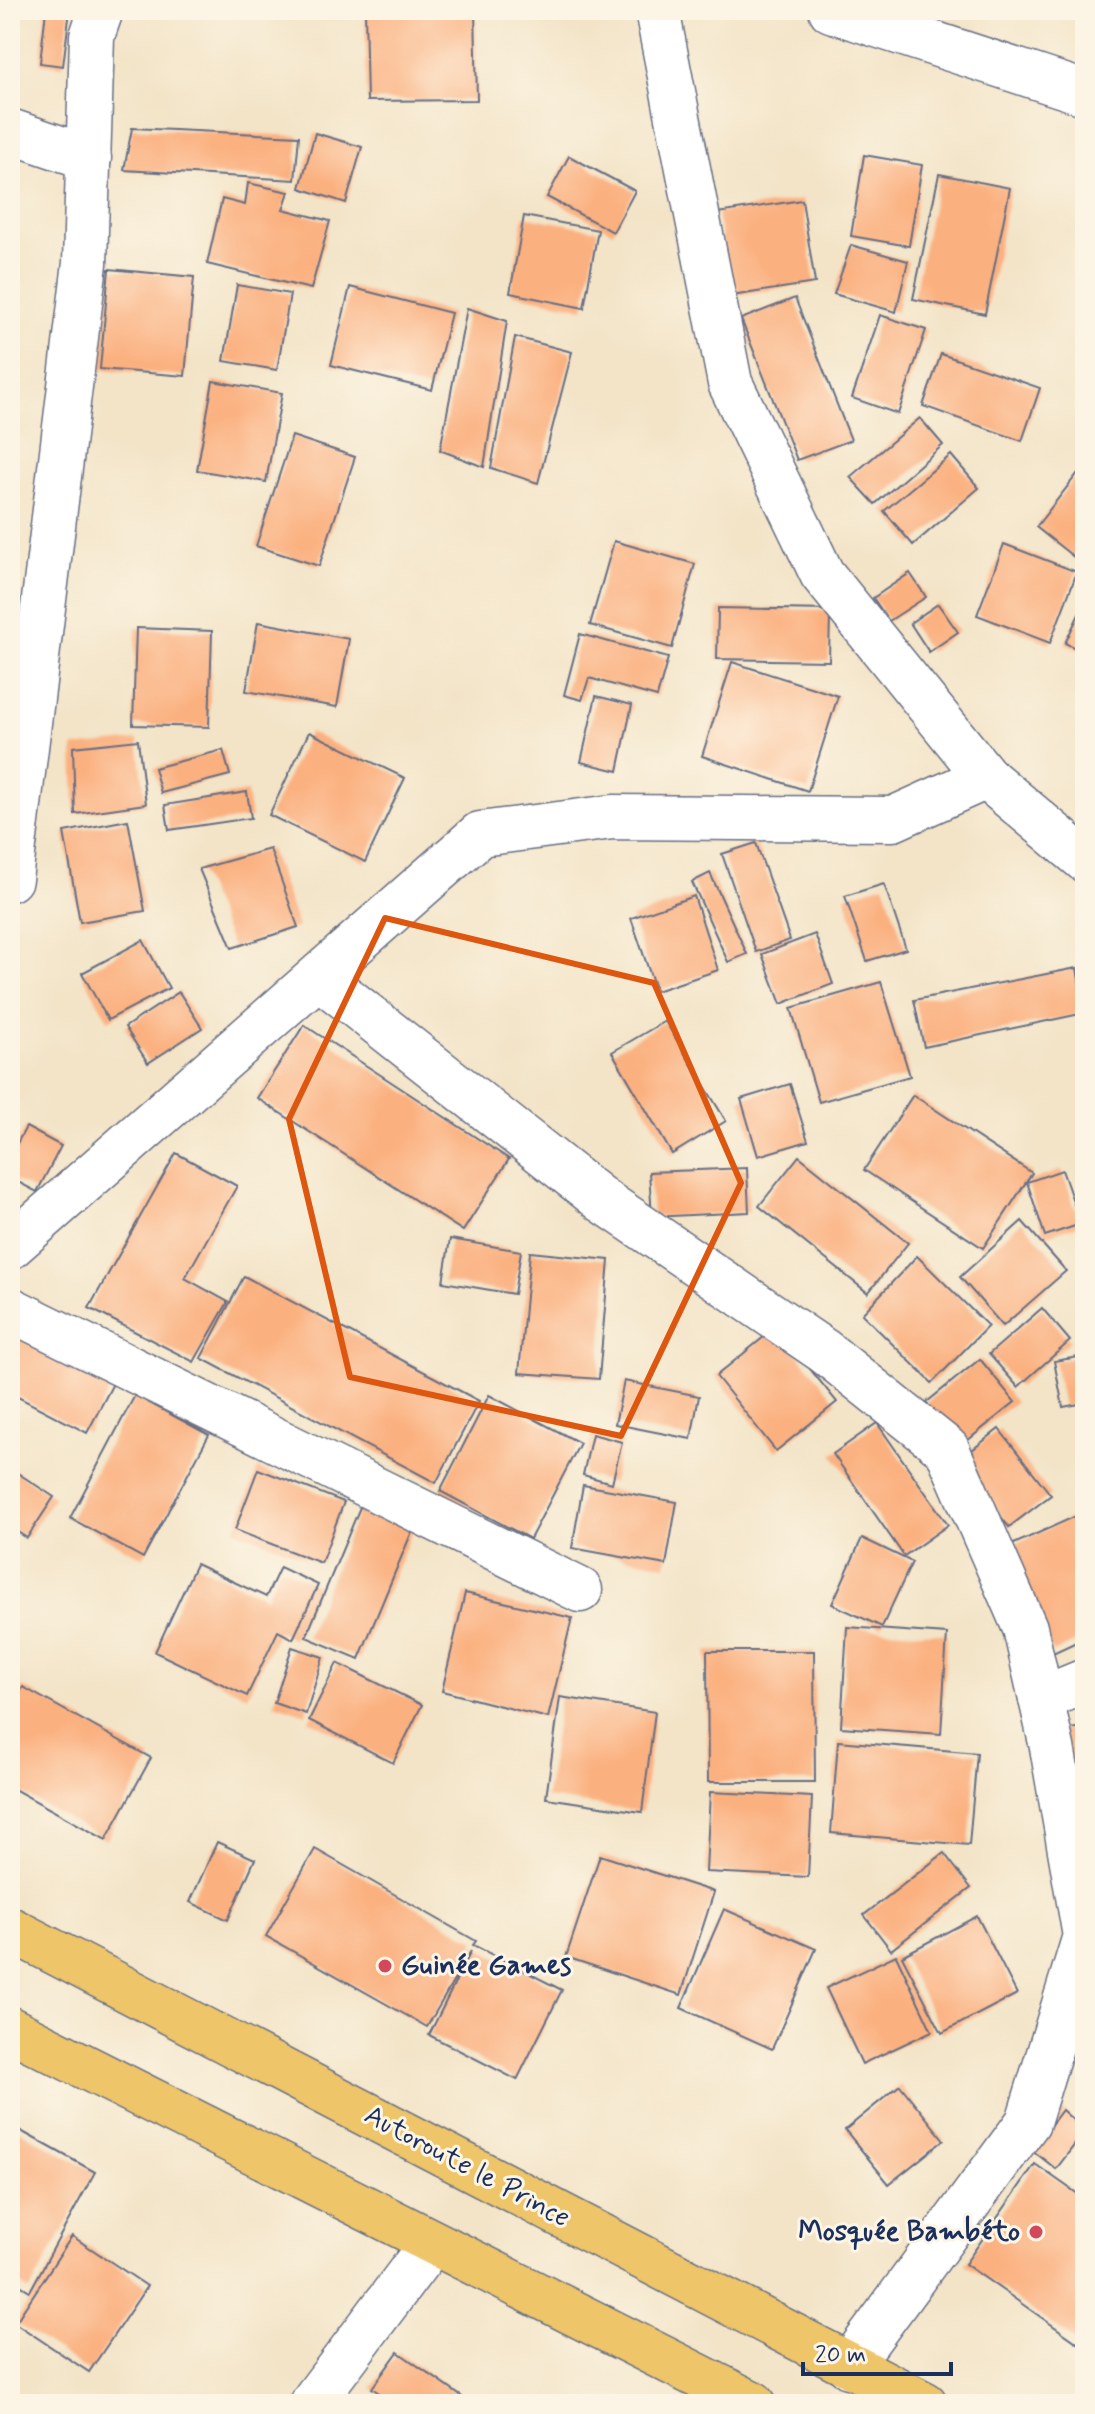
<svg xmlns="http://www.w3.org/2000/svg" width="1095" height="2414" font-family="Mynerve,sans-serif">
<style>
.building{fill:#fbb07f}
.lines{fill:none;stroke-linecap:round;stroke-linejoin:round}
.minor-casing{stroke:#676e83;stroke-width:47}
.primary-casing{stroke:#676e83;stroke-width:47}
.minor{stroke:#fff;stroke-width:44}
.primary{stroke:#eec569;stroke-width:44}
.marked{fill:none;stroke:#de5710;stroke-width:6;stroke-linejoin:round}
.poi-dot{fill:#d1495b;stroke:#fcf5e5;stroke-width:3}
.labels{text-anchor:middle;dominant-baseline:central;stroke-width:6;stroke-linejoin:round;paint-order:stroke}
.poi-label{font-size:28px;font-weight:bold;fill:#1b2f5e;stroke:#fcf5e5;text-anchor:start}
.street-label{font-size:28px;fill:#1b2f5e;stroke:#fcf5e5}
</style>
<rect width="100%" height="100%" fill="#fcf5e5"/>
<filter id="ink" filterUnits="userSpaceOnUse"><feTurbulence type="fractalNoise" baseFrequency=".0125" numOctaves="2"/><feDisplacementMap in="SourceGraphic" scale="16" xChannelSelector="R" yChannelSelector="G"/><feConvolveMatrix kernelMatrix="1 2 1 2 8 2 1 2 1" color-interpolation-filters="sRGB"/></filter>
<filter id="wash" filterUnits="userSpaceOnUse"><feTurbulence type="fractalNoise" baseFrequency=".006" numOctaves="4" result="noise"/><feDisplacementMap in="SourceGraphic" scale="32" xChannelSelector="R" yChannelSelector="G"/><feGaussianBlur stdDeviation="1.8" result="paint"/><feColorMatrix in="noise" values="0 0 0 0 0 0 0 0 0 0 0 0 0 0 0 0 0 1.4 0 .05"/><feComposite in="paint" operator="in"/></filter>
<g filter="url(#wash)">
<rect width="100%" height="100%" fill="#f3e4c7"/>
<g id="blocks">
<g class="building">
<path d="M46,10H70L63,66L40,63Z"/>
<path d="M365,10H475L477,100L367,101Z"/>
<path d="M10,30L19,32L12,83H10Z"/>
<path d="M132,128L299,136L295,180L124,170Z"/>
<path d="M315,133L362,147L346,203L300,188Z"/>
<path d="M864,155L922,165L909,246L851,236Z"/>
<path d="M569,156L635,191L613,232L547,197Z"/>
<path d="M939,174L1010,188L985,314L913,299Z"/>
<path d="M248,183L289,192L283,209L330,221L311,289L207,264L222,199L245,205Z"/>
<path d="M802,200L815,283L731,296L717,213Z"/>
<path d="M524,216L598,230L584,308L510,293Z"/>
<path d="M851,245L908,261L896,312L834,294Z"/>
<path d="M109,269L194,277L185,376L100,369Z"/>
<path d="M237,285L290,294L277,370L224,361Z"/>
<path d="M350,287L451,313L432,390L331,365Z"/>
<path d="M795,298L851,440L797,460L741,319Z"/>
<path d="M467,308L507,321L484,467L440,450Z"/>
<path d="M880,315L926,330L898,414L852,398Z"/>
<path d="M515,337L572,352L538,483L491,468Z"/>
<path d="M941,354L1040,388L1022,441L923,406Z"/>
<path d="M213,381L282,393L266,482L197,470Z"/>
<path d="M920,418L943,445L875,504L850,477Z"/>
<path d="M292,436L355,457L319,566L256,546Z"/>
<path d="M951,455L979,488L913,545L884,511Z"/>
<path d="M1085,464V566L1036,527Z"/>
<path d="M614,541L695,564L672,648L590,625Z"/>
<path d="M1004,544L1077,572L1050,643L977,615Z"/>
<path d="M910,573L926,597L889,621L873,598Z"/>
<path d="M1085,602V653L1065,643Z"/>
<path d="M938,604L958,632L929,652L910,623Z"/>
<path d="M718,608L830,610L829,661L717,659Z"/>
<path d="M258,622L349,639L337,707L246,691Z"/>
<path d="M136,628L212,631L209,727L133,725Z"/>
<path d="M580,634L668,658L657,697L589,678L582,700L564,695Z"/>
<path d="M732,662L838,696L808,791L702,756Z"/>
<path d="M596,696L632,705L618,771L581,762Z"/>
<path d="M309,732L405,778L365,862L269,815Z"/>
<path d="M138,740L146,804L75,814L73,747Z"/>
<path d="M223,750L230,775L161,793L154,768Z"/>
<path d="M247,792L251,818L169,830L165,805Z"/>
<path d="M128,820L145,911L80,922L64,832Z"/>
<path d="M756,843L790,940L756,952L722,854Z"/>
<path d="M270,849L298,927L232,948L199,869Z"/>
<path d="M710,873L747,954L728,962L692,882Z"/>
<path d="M884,884L906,949L867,961L845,896Z"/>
<path d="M694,896L718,970L656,991L631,918Z"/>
<path d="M815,934L833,984L781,1004L762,954Z"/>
<path d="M143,940L169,988L108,1020L82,973Z"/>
<path d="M1077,968L1085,1013L924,1047L914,1000Z"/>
<path d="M881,982L910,1076L819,1102L791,1008Z"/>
<path d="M179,992L202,1028L148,1063L125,1027Z"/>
<path d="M665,1021L726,1121L672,1154L612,1052Z"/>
<path d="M304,1025L509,1159L463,1231L257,1098Z"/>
<path d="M790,1084L808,1141L758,1156L741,1099Z"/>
<path d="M913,1095L1032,1173L983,1248L864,1170Z"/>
<path d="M26,1127L61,1146L37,1192L10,1178V1156Z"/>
<path d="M176,1153L237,1186L185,1278L228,1302L194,1362L89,1308Z"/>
<path d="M799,1156L908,1243L868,1293L759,1206Z"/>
<path d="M747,1168L749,1212L652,1217L649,1172Z"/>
<path d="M1062,1170L1081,1224L1045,1236L1027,1182Z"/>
<path d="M1022,1221L1066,1271L1003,1326L960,1277Z"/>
<path d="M450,1239L521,1251L514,1294L443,1282Z"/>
<path d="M530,1252L609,1260L599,1379L519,1373Z"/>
<path d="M917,1256L988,1326L932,1383L862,1314Z"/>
<path d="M244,1276L479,1401L436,1483L201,1358Z"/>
<path d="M1042,1308L1070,1341L1018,1387L989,1354Z"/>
<path d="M23,1325L118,1374L87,1433L10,1393V1350Z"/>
<path d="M776,1327L837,1402L776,1451L716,1376Z"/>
<path d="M1085,1356V1403L1063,1407L1054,1361Z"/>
<path d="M980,1359L1015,1402L957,1449L922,1406Z"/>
<path d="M624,1381L699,1396L691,1439L615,1424Z"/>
<path d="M135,1395L209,1435L143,1558L70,1518Z"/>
<path d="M489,1395L580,1443L530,1539L440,1491Z"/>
<path d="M877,1423L948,1525L904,1556L833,1454Z"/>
<path d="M999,1429L1051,1495L1009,1527L958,1461Z"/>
<path d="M592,1434L622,1442L612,1483L583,1475Z"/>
<path d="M10,1468L54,1497L27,1538L10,1527Z"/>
<path d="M258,1469L344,1502L321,1563L235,1530Z"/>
<path d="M583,1485L677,1502L666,1565L572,1548Z"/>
<path d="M365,1495L418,1517L359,1659L306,1637Z"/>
<path d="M1076,1516L1085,1536V1638L1053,1653L1005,1548Z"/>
<path d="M862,1538L912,1562L882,1627L832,1604Z"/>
<path d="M196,1564L266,1597L280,1567L318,1585L293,1639L278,1631L247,1696L155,1652Z"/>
<path d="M465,1593L572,1618L548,1718L442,1691Z"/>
<path d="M847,1627L947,1634L941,1734L841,1727Z"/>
<path d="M292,1647L323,1657L306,1714L274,1703Z"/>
<path d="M707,1651H814L815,1782H708Z"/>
<path d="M337,1663L422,1705L393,1763L309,1720Z"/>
<path d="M23,1687L151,1758L106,1840L10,1787V1710Z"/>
<path d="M560,1697L655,1712L642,1812L546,1798Z"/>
<path d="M1085,1727V1809L1058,1730Z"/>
<path d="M838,1741L977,1753L969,1845L831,1833Z"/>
<path d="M710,1792L812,1797L808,1877L706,1872Z"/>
<path d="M217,1842L255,1859L228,1920L190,1902Z"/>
<path d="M315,1849L476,1941L473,1945L562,1990L517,2080L429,2035L471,1951L427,2027L266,1936Z"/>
<path d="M944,1853L971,1888L891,1950L864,1915Z"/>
<path d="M600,1855L714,1892L681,1995L566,1957Z"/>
<path d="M724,1909L816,1949L772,2049L681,2008Z"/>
<path d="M977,1916L1017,1994L942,2033L902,1956Z"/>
<path d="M896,1955L932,2031L862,2064L826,1988Z"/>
<path d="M1085,1976V2054L1059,2046Z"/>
<path d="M900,2085L944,2140L889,2184L845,2130Z"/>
<path d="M1062,2110L1085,2131L1056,2169L1032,2150Z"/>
<path d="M10,2125L95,2172L30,2291L10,2279Z"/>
<path d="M1035,2164L1085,2199V2348L965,2264Z"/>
<path d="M72,2236L147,2286L89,2372L15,2323Z"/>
<path d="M398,2352L465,2399L461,2404H395L372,2388Z"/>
</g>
</g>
</g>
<g filter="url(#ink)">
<use href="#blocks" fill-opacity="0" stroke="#676e83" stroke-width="2"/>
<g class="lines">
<g class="minor-casing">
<g id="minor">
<path d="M831,10L1085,93"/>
<path d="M10,131L89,158"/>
<path d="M986,777L1085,860"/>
<path d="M10,879L85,263L92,36L101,10"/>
<path d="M319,977L602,1200L824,1351L947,1449L1025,1628L1052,1747L1085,1936L1028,2122L849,2366"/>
<path d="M10,1247L480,834L613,817L893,819L986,777L822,574L730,383L657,10"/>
<path d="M10,1309L580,1590"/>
<path d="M1041,1699L1085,1681"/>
<path d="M311,2404L431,2244"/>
</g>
</g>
<g class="primary-casing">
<g id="primary">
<path d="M10,1929L925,2404"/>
<path d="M10,2029L754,2404"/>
</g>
</g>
<use href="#minor" class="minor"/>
<use href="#primary" class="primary"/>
</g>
</g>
<path class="marked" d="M385,918L654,983L741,1183L621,1436L350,1377L289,1119Z"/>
<g class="poi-dot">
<circle cx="385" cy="1966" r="8"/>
<circle cx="1036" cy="2232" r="8"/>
</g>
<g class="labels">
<g class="poi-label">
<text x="401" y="1966">Guinée Games</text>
<text x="1020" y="2232" text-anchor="end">Mosquée Bambéto</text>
</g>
<g class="street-label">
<text transform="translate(467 2167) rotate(28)">Autoroute le Prince</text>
</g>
</g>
<rect width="1095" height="2414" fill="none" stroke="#fcf5e5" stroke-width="40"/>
<path d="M803 2362v12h148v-12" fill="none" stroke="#1b2f5e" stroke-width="4"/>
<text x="815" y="2362" font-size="24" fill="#1b2f5e" stroke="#fcf5e5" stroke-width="6" paint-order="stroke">20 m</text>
</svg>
